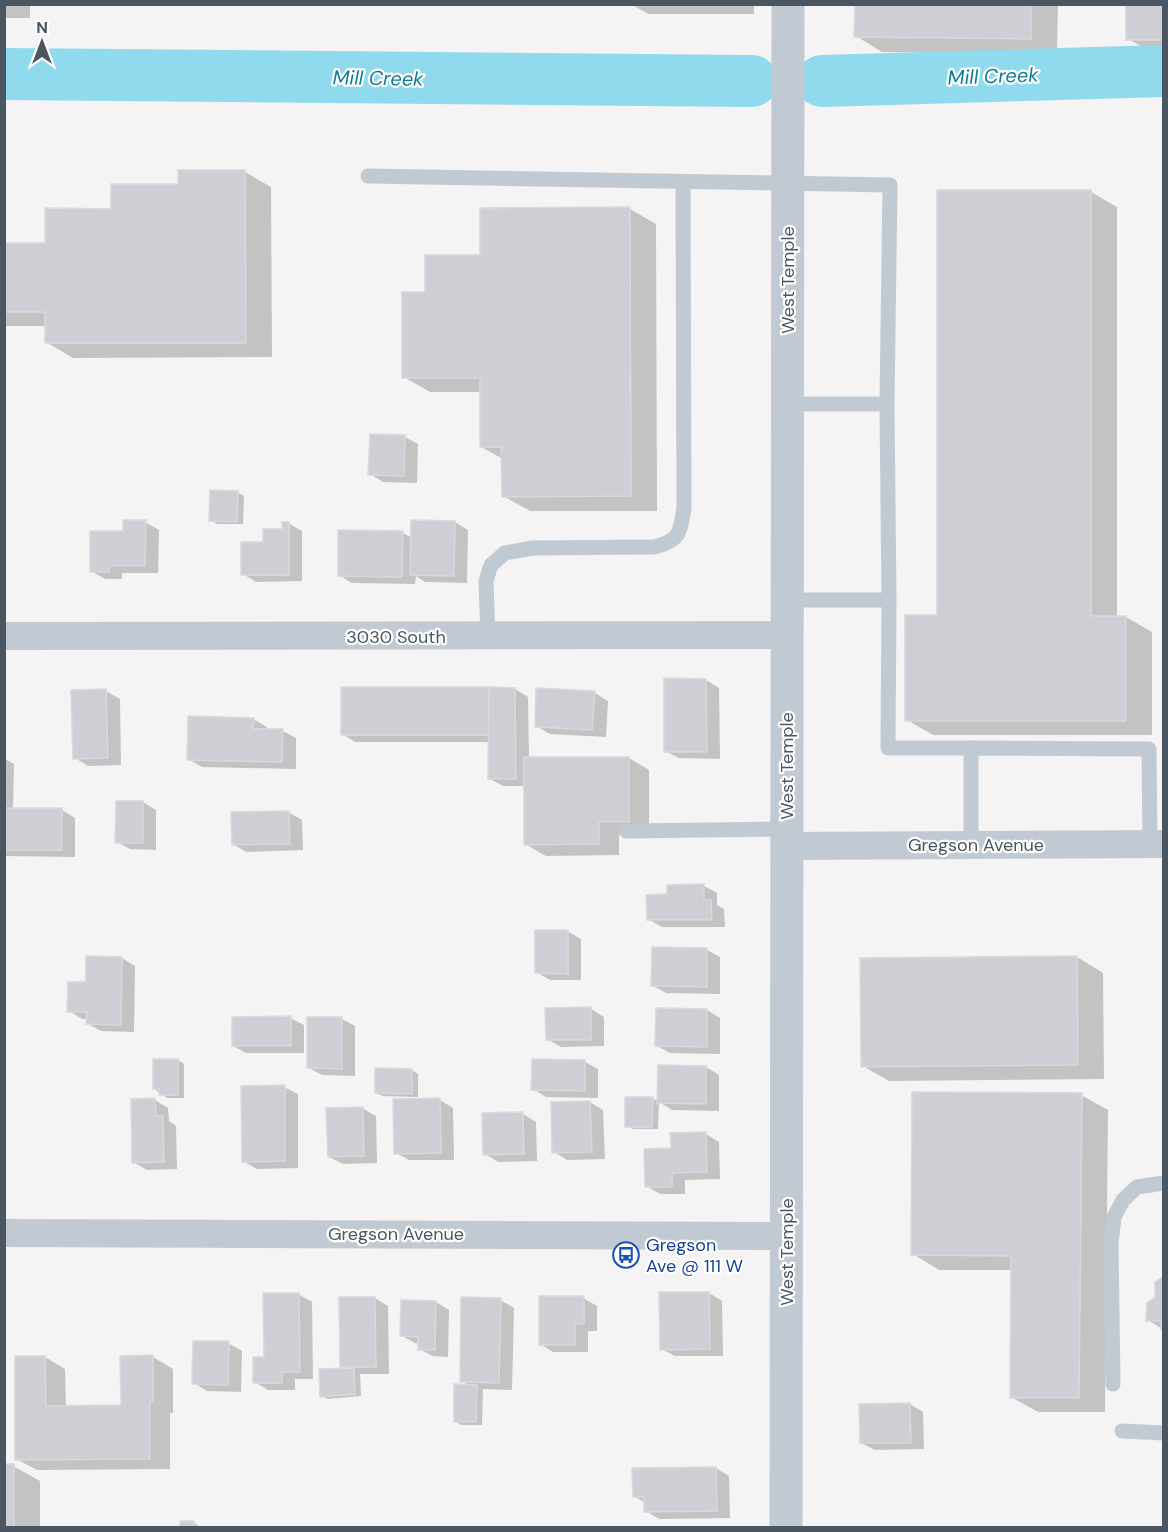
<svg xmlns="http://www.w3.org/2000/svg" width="1168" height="1532" font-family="'DM Sans',sans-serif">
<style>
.shadow{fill:#0003}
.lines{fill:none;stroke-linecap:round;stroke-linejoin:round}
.river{stroke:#90daee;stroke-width:52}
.building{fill:#cdcfd5;stroke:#d7d9de;stroke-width:1.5}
.service{stroke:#c1cad2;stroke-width:15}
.minor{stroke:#c1cad2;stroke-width:28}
.tertiary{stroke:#c1cad2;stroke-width:33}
.labels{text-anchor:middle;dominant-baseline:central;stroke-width:4.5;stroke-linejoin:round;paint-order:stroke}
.street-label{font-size:18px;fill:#4a5661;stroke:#fff}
.transit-label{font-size:18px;fill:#164399;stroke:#fff;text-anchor:start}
.water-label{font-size:20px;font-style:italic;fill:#0c7c9b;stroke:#fff}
</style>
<rect width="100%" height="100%" fill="#f5f3f3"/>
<g class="shadow">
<rect x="4" y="4" width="26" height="14"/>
<path d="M631,4H754V14H648Z"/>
<path d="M856,4H1058L1057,53L882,52L856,36Z"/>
<path d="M1164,4V50H1148L1128,39Z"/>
<path d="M245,172L271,187L272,357L73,358L46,342V326H4V245H47L112,210L180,186Z"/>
<path d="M1091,192L1117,207V617H1126L1152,632V735H933L907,720L939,617Z"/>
<path d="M630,209L656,224L657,511H530L503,496V459L481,447V392H430L404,377L427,293L482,257Z"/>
<path d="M405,437L418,444L417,483L383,482L370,474Z"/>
<path d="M237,492L244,496L243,524H217L211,520Z"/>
<path d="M145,522L159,530L158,573H122V579H105L91,571L125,533Z"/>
<path d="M455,522L468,530L467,583L425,582L416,576L415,584L352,583L339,575L403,533L412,538Z"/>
<path d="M288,523L302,531V581L256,582L243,574L265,544L284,531Z"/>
<path d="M706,680L719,688L720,759L679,758L665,751Z"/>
<path d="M342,689H515L528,697L529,759L629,758L649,770V833H619V855L546,856L525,844L526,786H503L490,779V742H355L342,734Z"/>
<path d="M106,691L120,699L121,765L88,766L75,758L73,692Z"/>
<path d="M595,693L608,701L606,737L550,734L536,726Z"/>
<path d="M253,719L267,727V730L283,731L296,738V769L202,767L188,759Z"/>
<path d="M4,731L5,759L14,764L13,810H62L75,818V857L4,856Z"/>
<path d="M143,802L156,810V850L130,849L117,842Z"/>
<path d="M288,812L302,820L303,850L246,852L233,844Z"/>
<path d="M704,886L717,893V905L724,909L725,927H662L648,919L669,896Z"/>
<path d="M567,931L581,939V980H550L536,972Z"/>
<path d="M653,949L707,950L720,957V994L666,993L652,985Z"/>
<path d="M1077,957L1103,973L1104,1079L889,1081L863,1066Z"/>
<path d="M122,958L135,966L134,1032L101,1031L88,1024V1019H82L69,1011L87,984Z"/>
<path d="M591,1009L604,1017V1046L561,1047L547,1039Z"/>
<path d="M657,1010H707L720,1018V1054L670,1053L657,1046Z"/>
<path d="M290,1018L304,1025V1053H246L233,1046Z"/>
<path d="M342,1019L355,1026V1076L322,1075L309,1068Z"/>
<path d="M178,1060L184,1064V1098H167L154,1089Z"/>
<path d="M585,1062L598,1069V1098L546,1097L533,1089Z"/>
<path d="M706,1067L719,1075V1111L672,1110L659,1102L658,1129H633L627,1126L652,1098L659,1102Z"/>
<path d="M412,1070L418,1074V1097L383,1096L376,1093Z"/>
<path d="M284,1087L298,1094V1168L257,1169L243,1161Z"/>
<path d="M1081,1095L1108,1110L1105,1412H1038L1011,1397L1012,1270H939L913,1254Z"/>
<path d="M155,1100L168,1108L169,1121L176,1126L177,1169L147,1170L133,1162Z"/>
<path d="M440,1100L453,1108L454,1160H409L396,1153Z"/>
<path d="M590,1102L603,1110L605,1159L567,1160L554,1152Z"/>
<path d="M362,1108L376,1116L377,1163L343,1164L329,1157Z"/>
<path d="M523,1114L536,1122L537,1161L498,1162L485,1154Z"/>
<path d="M706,1134L719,1142L720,1179L685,1180V1194H660L646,1186L672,1150Z"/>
<path d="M709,1293L722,1301L723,1356H675L661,1349Z"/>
<path d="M298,1294L312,1302L313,1379H295V1390H268L255,1382Z"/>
<path d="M375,1298L388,1306L389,1374H360L361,1396L328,1399L322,1396L348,1370L342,1366Z"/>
<path d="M583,1298L597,1306V1331H588V1352H553L540,1344Z"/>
<path d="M1156,1298L1164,1330L1148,1320Z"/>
<path d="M500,1300L514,1308L512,1390L483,1389L482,1425H461L455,1421L470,1386L461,1381Z"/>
<path d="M436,1302L449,1310L448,1357L433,1356L419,1349L420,1343H415L402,1336Z"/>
<path d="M228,1343L242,1351L241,1392L207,1391L194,1383Z"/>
<path d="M16,1357H45L65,1369L66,1407H122L153,1357L173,1369V1413H170V1469L37,1470L16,1459Z"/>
<path d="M910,1404L923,1412L924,1449L875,1450L861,1443Z"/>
<path d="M13,1466L40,1481V1528H4Z"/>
<path d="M716,1468L729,1476L730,1518L659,1519L646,1511L645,1503L634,1496Z"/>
<path d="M194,1523L202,1528H181Z"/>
</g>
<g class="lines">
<g class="river">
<path d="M4,74L752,81"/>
<path d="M822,81L1164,71"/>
</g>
</g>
<g class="building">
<path d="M855,4H1031V39L854,37Z"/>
<rect x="1126" y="4" width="38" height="36"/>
<path d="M178,170H245L246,343H45V312H4V243H45V208L111,209V184H178Z"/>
<path d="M937,190H1091V616H1126V721H905V615H937Z"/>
<path d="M630,207L631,496L502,497L501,447H480V378H402V292H425V255H480V208Z"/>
<path d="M370,434L405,435L404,476L368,475Z"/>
<path d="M210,490L238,491L237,522L209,521Z"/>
<path d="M123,520H146L145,566H109V572H90V531H123Z"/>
<path d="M411,520L455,521L454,576L410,575Z"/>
<path d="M282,522H289V575H241V542H263V529H282Z"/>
<path d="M338,530L403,531L402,577L338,576Z"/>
<path d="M664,678L706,679L707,752H664Z"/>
<rect x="341" y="687" width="148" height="48"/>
<path d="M489,687L515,688L516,779H488Z"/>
<path d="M536,688L595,691L592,730L535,727Z"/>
<path d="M106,689L108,758L73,759L71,690Z"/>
<path d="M188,716L254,718L253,729H283L282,762L187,760Z"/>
<path d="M524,757H629V822H599V844L524,845Z"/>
<path d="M116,801H143V843H115Z"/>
<rect x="4" y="808" width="58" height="42"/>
<path d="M289,811L290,844L232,845L231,812Z"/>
<path d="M704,884V900H711L712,920H647L646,895L667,894V885Z"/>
<path d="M535,930H568V974L535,973Z"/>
<path d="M652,947L707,948V987L651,986Z"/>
<path d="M86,956L122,957L121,1025L86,1024L87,1012H67L68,982H86Z"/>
<path d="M1077,956L1078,1065L861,1067L860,958Z"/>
<path d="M591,1007V1040H546L545,1008Z"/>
<path d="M656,1008L707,1009V1047L655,1046Z"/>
<path d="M291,1016V1046H232V1017Z"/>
<path d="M307,1017H342V1069L307,1068Z"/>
<path d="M153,1059H178V1095H159V1089H153Z"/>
<path d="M532,1059L585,1060V1091L531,1090Z"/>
<path d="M658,1065L706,1066V1104L657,1103Z"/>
<path d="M375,1068L412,1069V1094L375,1093Z"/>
<path d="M285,1085V1161L242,1162L241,1086Z"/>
<path d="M912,1092L1082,1093L1079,1398H1010L1011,1256L911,1255Z"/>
<path d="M625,1097H653L652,1127H625Z"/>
<path d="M155,1098L156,1116H163L164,1162L132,1163L131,1099Z"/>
<path d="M440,1098L441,1153L394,1154L393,1099Z"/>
<path d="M590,1101L592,1152L552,1153L551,1102Z"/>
<path d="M363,1107L364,1156L328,1157L326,1108Z"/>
<path d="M523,1112L524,1154L483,1155L482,1113Z"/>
<path d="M706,1132L707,1172L672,1173V1187H645L644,1149L671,1148L670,1133Z"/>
<path d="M1164,1276V1332L1161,1329V1321H1146L1147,1303L1155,1297V1282Z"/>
<path d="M659,1292H709L710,1349L660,1350Z"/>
<path d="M263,1293H299L300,1372H282V1383H253V1357H264Z"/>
<path d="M539,1296H584V1324H575V1345H539Z"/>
<path d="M339,1297H375L376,1367H340Z"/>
<path d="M461,1297L501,1298L499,1383L460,1382Z"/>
<path d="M401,1300L436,1301L435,1350H418V1337L400,1336Z"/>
<path d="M193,1341H229L228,1385L192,1384Z"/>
<path d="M153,1355V1402H150V1459L15,1460V1356H45L46,1406L121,1405L120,1356Z"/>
<path d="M354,1368L355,1394L320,1397L319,1369Z"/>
<path d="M454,1384L477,1385L476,1422H454Z"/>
<path d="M910,1403L911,1443H860L859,1404Z"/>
<rect x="4" y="1464" width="10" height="64"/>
<path d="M716,1467L717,1511L644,1512V1497H633L632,1468Z"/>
<rect x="180" y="1521" width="14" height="7"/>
</g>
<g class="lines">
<g class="service">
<path d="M368,176L890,185L887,404"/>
<path d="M788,404H887L889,600"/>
<path d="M787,600H889L888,748H971"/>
<path d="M488,637L486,581L491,565L505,553L533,548L654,547C680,541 680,533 684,508L683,183"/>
<path d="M626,831L787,829"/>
<path d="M971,845V748L1149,749L1150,844"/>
<path d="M1113,1384L1111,1243L1114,1217L1123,1200L1137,1187L1164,1183"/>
<path d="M1122,1431L1164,1433"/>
</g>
<g class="minor">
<path d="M4,636L787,635"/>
<path d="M788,846L1164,844"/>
<path d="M4,1233L787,1236"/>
</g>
<path class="tertiary" d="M786,1528L788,4"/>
</g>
<defs>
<g id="bus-ring" transform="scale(1.35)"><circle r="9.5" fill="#fff" stroke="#1a4fb4" stroke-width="1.5"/><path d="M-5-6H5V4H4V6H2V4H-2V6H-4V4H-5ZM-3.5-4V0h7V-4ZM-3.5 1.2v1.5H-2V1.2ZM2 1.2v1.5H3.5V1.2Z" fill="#1a4fb4"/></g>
</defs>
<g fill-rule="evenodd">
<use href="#bus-ring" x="626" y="1255"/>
</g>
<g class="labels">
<g class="street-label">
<text transform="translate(788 280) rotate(-90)">West Temple</text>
<text x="396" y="637">3030 South</text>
<text transform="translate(787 766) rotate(-90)">West Temple</text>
<text x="976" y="845">Gregson Avenue</text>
<text x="396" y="1234">Gregson Avenue</text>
<text transform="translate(787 1252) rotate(-90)">West Temple</text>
</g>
<g class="transit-label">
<text x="646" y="1245">Gregson<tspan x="646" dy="21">Ave @ 111 W</tspan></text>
</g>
<g class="water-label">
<text transform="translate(993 76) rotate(-2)">Mill Creek</text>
<text transform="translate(378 78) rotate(1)">Mill Creek</text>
</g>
</g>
<rect width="1168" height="1532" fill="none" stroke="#4a5661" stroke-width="12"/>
<g transform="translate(42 42)" stroke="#ffffff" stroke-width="4.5" paint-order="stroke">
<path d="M0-4.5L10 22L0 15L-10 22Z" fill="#4a5661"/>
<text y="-9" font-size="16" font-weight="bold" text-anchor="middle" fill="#4a5661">N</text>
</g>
</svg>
